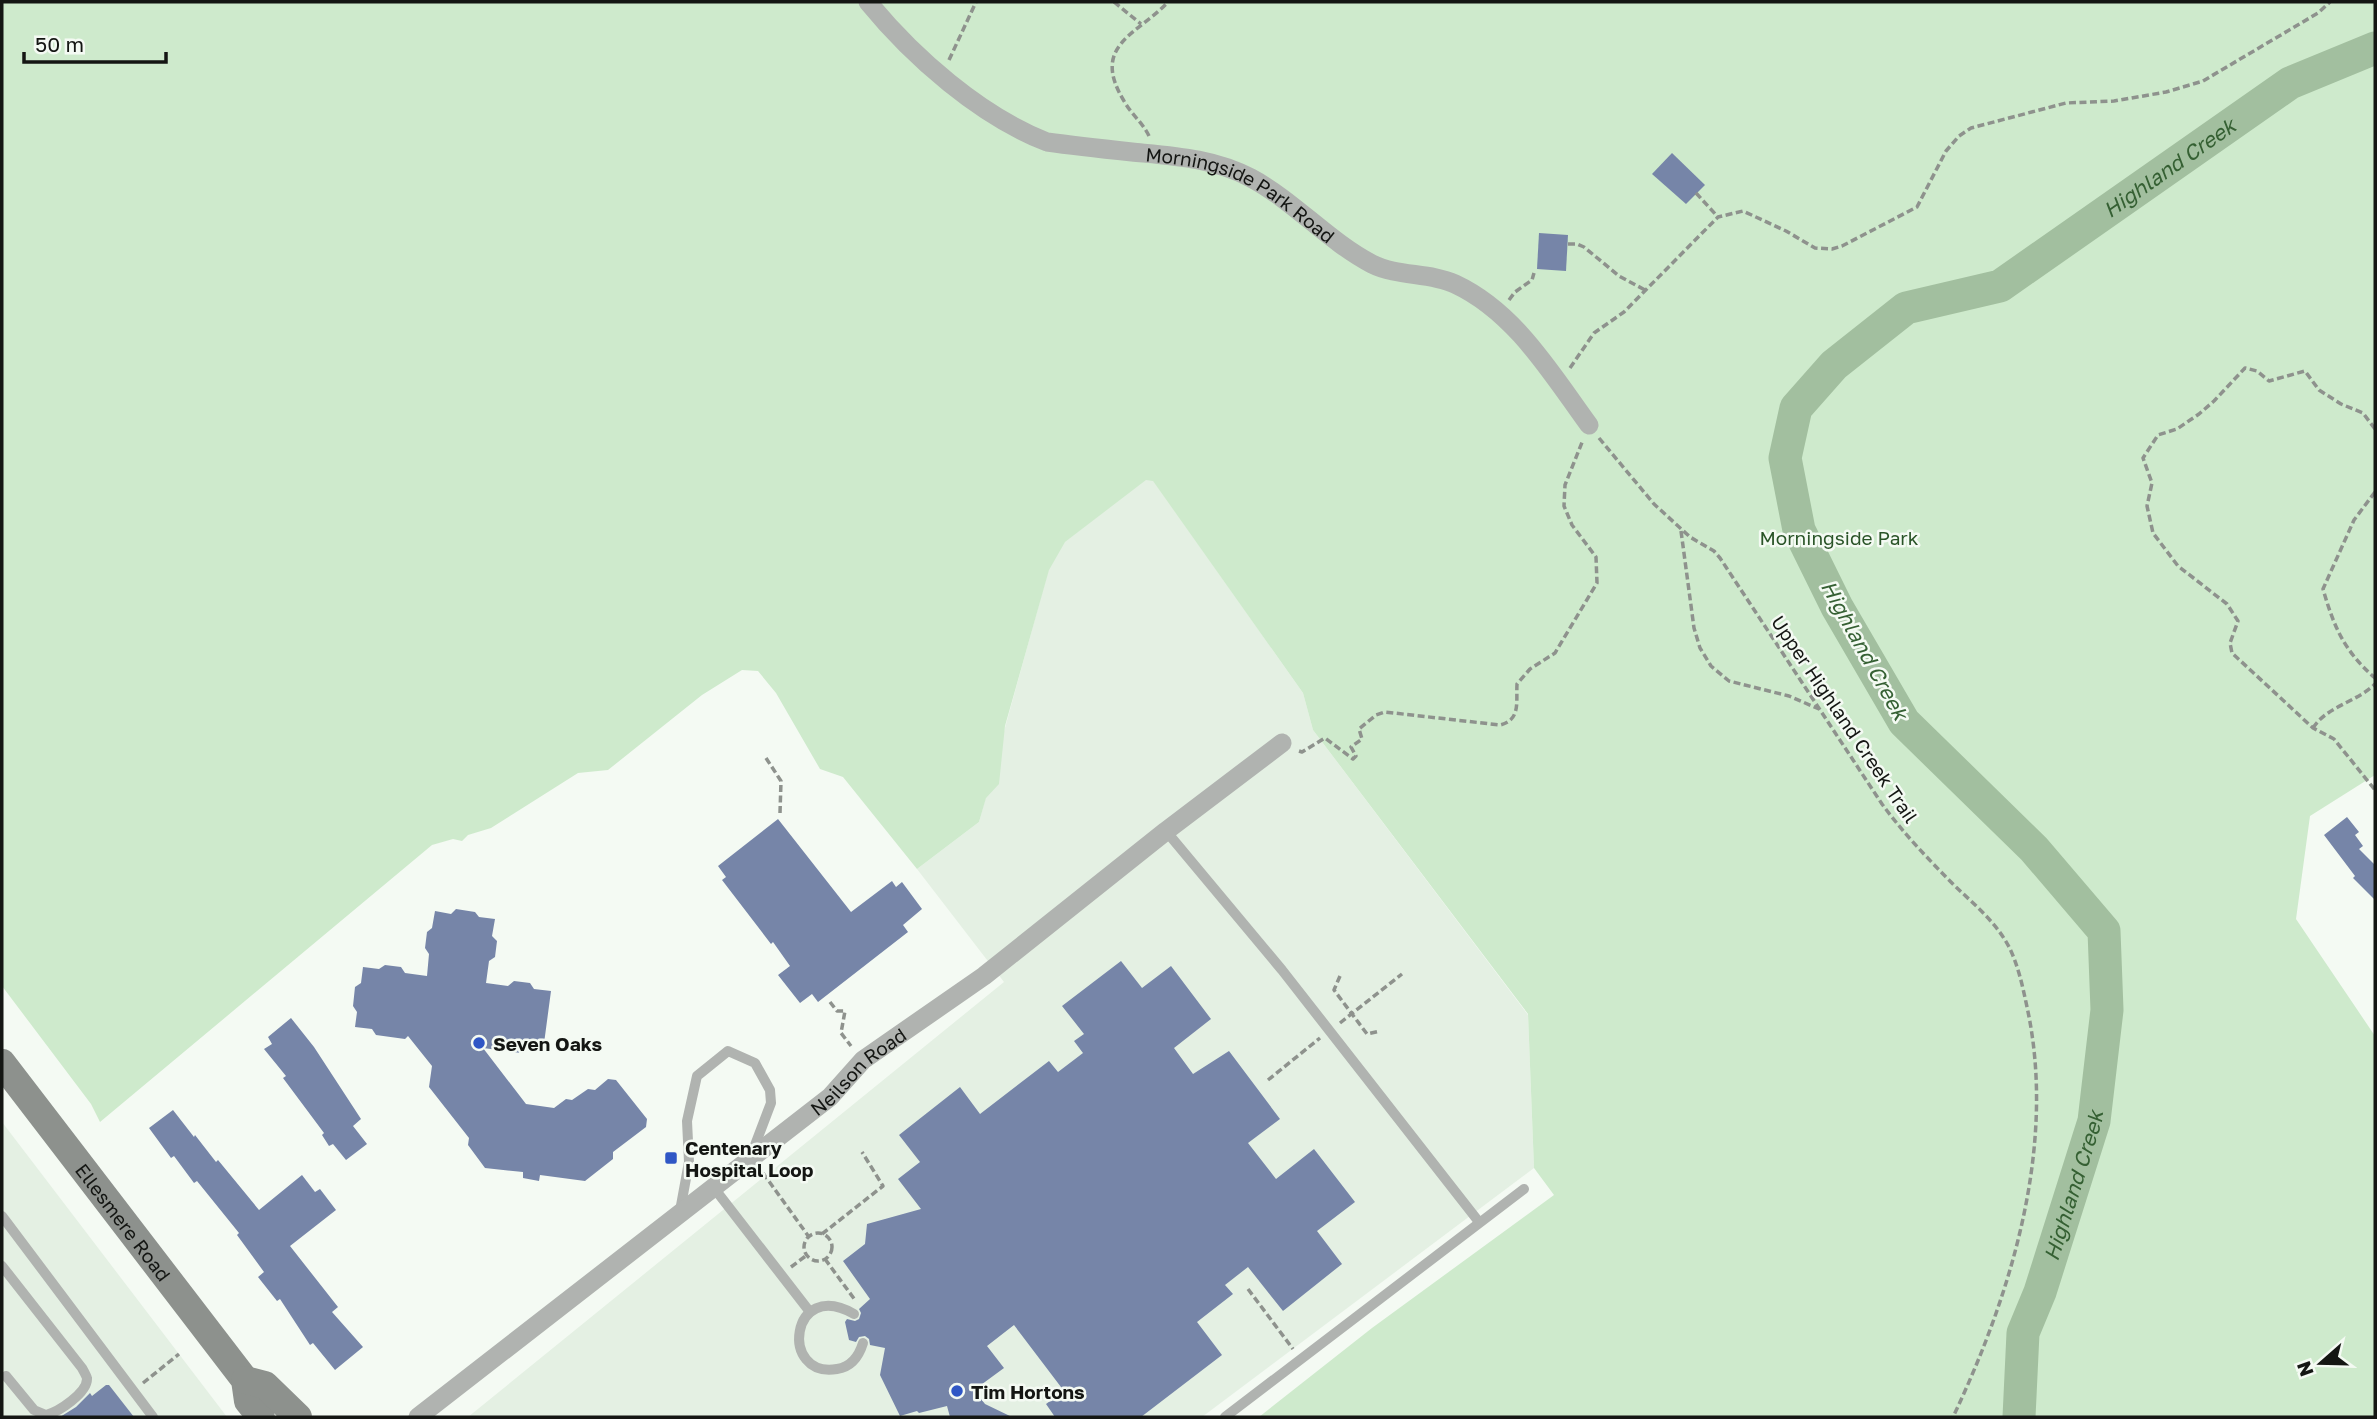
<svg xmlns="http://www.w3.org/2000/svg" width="2377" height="1419" font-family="'Golos Text',sans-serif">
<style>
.built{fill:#e4f0e3}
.green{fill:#ceeacc}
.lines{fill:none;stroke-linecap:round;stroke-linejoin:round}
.river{stroke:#a2bf9f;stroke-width:33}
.building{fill:#7685a8}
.path{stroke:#8e928d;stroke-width:3.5;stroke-dasharray:7 3.5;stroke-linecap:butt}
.lane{stroke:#b0b3b0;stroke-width:10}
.street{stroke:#b0b3b0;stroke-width:19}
.secondary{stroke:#8d918d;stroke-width:28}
.poi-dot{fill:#2f56c5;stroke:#f4faf3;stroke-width:2.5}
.labels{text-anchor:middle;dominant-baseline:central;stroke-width:5;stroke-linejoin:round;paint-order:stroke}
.street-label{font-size:19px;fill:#141613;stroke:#f4faf3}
.park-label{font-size:19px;fill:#2a5428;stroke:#f4faf3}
.poi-label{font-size:19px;font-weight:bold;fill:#141613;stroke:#f4faf3;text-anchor:start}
.water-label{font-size:21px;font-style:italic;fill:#356033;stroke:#f4faf3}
</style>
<rect width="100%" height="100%" fill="#f4faf3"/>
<g class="built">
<path d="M1150,476L1303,693L1313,730L1528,1015L1534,1168L1202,1417H468L1004,982L917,869L979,822L1054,550Z"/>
<path d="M2,1122L227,1417H2Z"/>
</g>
<path class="green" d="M2,2H2375V775L2310,816L2296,919L2375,1036V1417H1259L1372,1328L1554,1195L1534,1168L1528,1014L1313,730L1303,693L1153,481L1146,480L1065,542L1049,570L1005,726L999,784L986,798L979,822L917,869L843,777L820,769L776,693L758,671L742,670L702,695L608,770L578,773L491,828L468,835L462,841L453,839L432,845L100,1122L91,1104L2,986Z"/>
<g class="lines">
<path class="river" id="s1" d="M2019,1417L2023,1333L2040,1292L2094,1121L2107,1010L2104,931L2034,849L1904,722L1837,607L1799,530L1785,458L1796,408L1834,365L1906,308L2000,286L2290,83L2375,48"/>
</g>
<g class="building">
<path d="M1672,153L1705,185L1686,204L1652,174Z"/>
<path d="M1539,233L1568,235L1566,271L1537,269Z"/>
<path d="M2347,817L2359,832L2355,835L2363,846L2359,849L2375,865V900L2353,878L2355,876L2324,835Z"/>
<path d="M778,819L851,912L892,881L896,887L902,882L922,909L903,925L908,932L818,1002L812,994L800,1003L778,975L790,966L773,942L771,944L722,880L726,877L718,866Z"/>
<path d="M456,909L475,912L479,917L495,919L492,936L497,941L495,957L489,961L486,983L508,986L514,981L530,983L534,989L551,991L543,1051L526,1049L521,1053L483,1048L526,1104L554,1108L566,1099L572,1100L588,1089L595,1090L608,1079L616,1080L647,1119L646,1127L613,1152V1159L585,1181L540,1175L539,1181L523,1178V1172L485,1168L468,1145L469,1138L429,1087L432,1066L408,1036L405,1039L376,1035L372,1029L355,1027L357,1012L353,1006L355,987L361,983L363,967L379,969L385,965L401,967L405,973L427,976L429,954L425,948L427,932L432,928L435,911L451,914Z"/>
<path d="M1121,961L1142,988L1171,966L1211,1019L1174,1048L1193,1074L1229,1051L1280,1119L1248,1143L1276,1179L1314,1149L1355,1202L1317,1231L1342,1264L1283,1311L1248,1267L1225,1285L1233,1294L1197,1322L1222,1355L1141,1417H1055L1046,1404L1064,1391L1014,1325L987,1346L1004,1368L974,1390L985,1404L1012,1417H950L947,1406L919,1413L917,1411L900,1416L880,1375L885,1348L870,1345L869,1339L865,1336L859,1337L856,1342L849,1340L845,1322L847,1319L855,1321L859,1319L861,1313L859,1309L870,1299L843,1261L865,1244L867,1224L921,1209L898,1179L920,1162L899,1135L960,1087L980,1114L1049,1061L1058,1072L1083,1053L1074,1041L1084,1034L1062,1006Z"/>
<path d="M291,1018L314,1047L361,1119L353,1126L367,1144L346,1160L333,1144L329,1146L322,1135L324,1133L283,1078L286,1076L264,1049L272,1044L268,1037Z"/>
<path d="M173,1110L194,1137L195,1135L216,1162L218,1160L259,1210L302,1175L315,1192L320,1189L336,1210L290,1246L338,1307L332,1312L363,1347L335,1370L313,1343L310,1345L280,1299L277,1301L258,1277L264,1272L237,1235L239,1233L197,1181L194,1183L174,1156L171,1158L149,1128Z"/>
<path d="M106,1385H109L134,1417H60L76,1407L90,1393L92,1396Z"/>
</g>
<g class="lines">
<g class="path">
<path d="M1114,2L1141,24"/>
<path d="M949,60L976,2"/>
<path d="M1149,136C1143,123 1131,114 1124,101C1090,45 1137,35 1168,2"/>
<path d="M1696,193L1718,217"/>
<path d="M1568,244H1577L1584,247L1619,276L1645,290"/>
<path d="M1509,300L1515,292L1532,280L1534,273"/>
<path d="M1570,368L1594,333L1624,312L1718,217L1743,211L1786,231L1815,248L1832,249L1842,246L1917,207L1946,151L1959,136L1971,128L2066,103L2114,101L2166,92L2203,81L2318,13L2330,2"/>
<path d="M2375,429L2363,413L2341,404L2319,390L2305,371L2269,381L2257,371L2245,368L2214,401L2199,414L2177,429L2158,435L2143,458L2152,483L2147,506L2153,533L2178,566L2227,604L2238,621L2230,643L2232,653L2313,728L2334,739L2375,790"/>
<path d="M1599,438L1654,504L1690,537L1714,551L1720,558L1882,804C1904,834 1929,860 1956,887C1976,906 1999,925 2011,951C2019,969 2023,988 2027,1007C2057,1144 2012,1293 1953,1417"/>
<path d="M2375,492L2354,520L2323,589C2334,627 2344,651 2375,678"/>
<path d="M1681,531L1694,628L1700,648L1711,666L1729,681L1789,696L1819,709"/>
<path d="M2313,728C2327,706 2357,702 2375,684"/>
<path d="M1299,751L1302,752L1325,738L1353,759L1356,756L1351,747L1362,739L1359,729L1376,715L1385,712L1500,725C1521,720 1516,702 1517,684L1530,669L1555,653L1597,583L1596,557L1572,525L1564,506L1565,485L1583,440"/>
<path d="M766,758L781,781L780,813"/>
<path d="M1340,976L1334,990L1367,1034L1380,1031"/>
<path d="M830,1002L837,1011H845L841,1033L851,1046"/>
<path d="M1340,1023L1402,974"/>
<path d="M1268,1080L1320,1038"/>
<path d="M763,1173L809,1237"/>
<circle cx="818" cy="1247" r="14"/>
<path d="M822,1234L883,1186L862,1152"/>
<path d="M825,1259L855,1300"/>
<path d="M791,1267L807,1255"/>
<path d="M1248,1289L1293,1349"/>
<path d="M143,1383L179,1354"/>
</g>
<g class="lane">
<path d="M1166,831L1282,970L1479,1222"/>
<path d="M714,1188L810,1312"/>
<path d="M680,1211L689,1162L687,1121L697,1076L728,1051L755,1063L770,1090L771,1103L752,1153"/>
<path d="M2,1216L153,1417"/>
<path d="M2,1266L82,1368C82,1368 87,1377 87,1378C88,1393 58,1412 46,1415L34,1410L6,1376"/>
<path d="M854,1314C790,1277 779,1379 837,1369C851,1367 859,1356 863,1343"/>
<path d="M1225,1417L1524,1189"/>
</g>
<g class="street">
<path id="s2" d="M868,2C913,57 980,116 1047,142C1076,146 1104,149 1132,152C1173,156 1213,158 1251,178C1294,201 1328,241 1372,264C1398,277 1429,272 1455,284C1515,312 1551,373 1589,425"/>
<path id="s3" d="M418,1417L830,1097L863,1060L984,976L1166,831L1282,743"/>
</g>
<g class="secondary">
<path id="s4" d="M2,1063L245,1380L248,1401L261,1417"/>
<path d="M245,1380L265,1385L298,1417"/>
</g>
</g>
<g class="poi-dot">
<circle cx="479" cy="1043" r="7"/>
<rect x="664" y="1151" width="14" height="14" rx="3.5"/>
<circle cx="957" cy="1391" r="7"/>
</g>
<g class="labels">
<g class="street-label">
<text stroke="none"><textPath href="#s2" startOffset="434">Morningside Park Road</textPath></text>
<text transform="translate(1845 719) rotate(56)">Upper Highland Creek Trail</text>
<text stroke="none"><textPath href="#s3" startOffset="560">Neilson Road</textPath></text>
<text stroke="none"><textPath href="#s4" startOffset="200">Ellesmere Road</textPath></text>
</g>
<g class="park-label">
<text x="1839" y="537">Morningside Park</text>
</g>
<g class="poi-label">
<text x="493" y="1043">Seven Oaks</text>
<text x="685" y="1147">Centenary<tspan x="685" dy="22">Hospital Loop</tspan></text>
<text x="971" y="1391">Tim Hortons</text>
</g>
<g class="water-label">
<text stroke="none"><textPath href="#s1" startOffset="1584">Highland Creek</textPath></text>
<text transform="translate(1865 650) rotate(61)">Highland Creek</text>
<text stroke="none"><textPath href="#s1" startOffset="240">Highland Creek</textPath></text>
</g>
</g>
<rect width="2377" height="1419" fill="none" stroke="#141613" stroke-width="7"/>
<g transform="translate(2321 1363) rotate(250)" stroke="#f4faf3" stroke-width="5" paint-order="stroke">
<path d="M0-5L12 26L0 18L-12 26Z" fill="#141613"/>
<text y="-10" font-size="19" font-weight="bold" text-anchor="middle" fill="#141613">N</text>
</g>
<path d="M24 52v10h142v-10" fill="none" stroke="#141613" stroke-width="3.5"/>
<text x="35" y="52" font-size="21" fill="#141613" stroke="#f4faf3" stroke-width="5" paint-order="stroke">50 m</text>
</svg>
